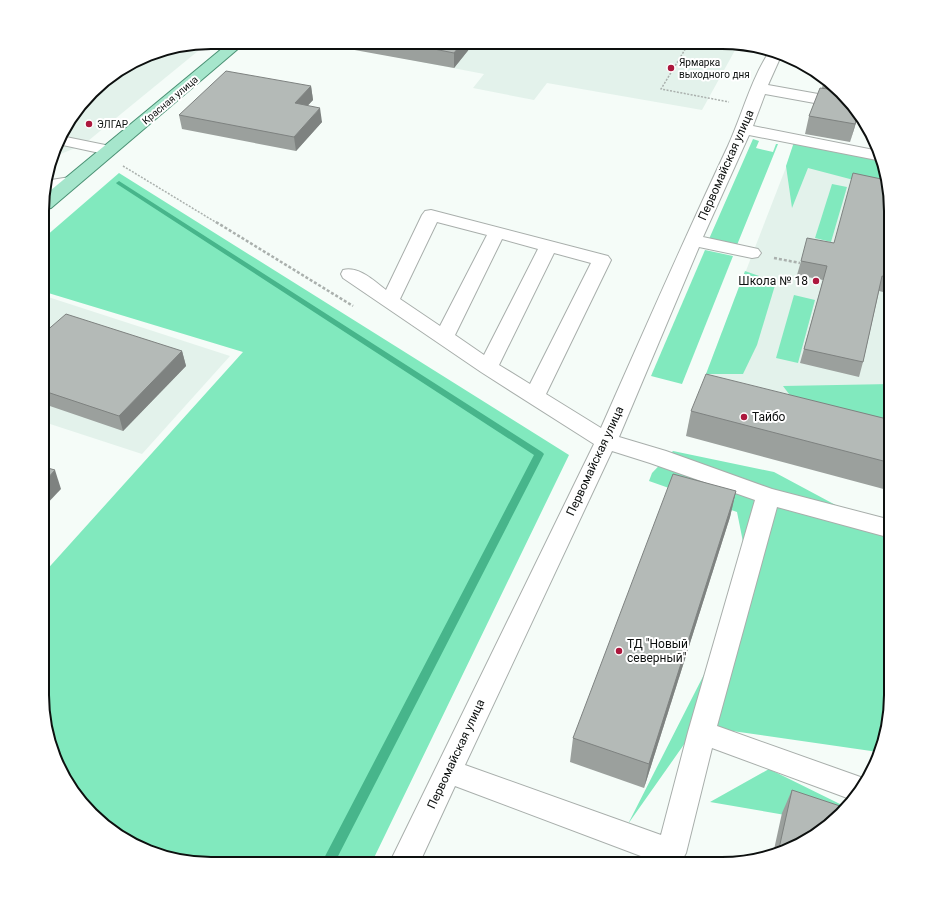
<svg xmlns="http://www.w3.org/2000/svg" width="933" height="906" font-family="Roboto,sans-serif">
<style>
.built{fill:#e3f2eb}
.green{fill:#81e9be}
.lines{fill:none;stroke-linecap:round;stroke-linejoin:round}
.stream{fill:#47b58b;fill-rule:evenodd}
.minor-casing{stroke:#a8aeab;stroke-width:2}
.major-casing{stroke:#4a9174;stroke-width:2}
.path-far1{stroke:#aab0ad;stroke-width:1.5;stroke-dasharray:2 1.5;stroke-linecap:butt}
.path{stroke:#aab0ad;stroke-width:2.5;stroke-dasharray:3 2;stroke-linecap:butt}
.minor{fill:#fff;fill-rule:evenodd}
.major{fill:#a6e6cc;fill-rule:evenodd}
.wall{fill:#9ba09d}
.shaded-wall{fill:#7e8280}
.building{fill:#b4bab7;stroke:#7e8280}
.poi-dot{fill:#ac173d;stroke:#fff;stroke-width:1.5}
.labels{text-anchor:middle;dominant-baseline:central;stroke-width:4;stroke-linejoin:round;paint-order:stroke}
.far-poi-label{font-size:10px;fill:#0d100f;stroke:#fff;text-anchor:start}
.far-street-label{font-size:10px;fill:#0d100f;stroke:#fff}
.street-label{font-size:12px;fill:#0d100f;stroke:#fff}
.poi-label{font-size:12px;fill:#0d100f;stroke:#fff;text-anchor:start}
.rim{fill:none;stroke:#0d100f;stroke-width:2}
</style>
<rect width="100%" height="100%" fill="#f5fcf8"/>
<g class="built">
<path d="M209,42L83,145L53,157L65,126L100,84L156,51Z"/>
<path d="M318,42L739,43L702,110L547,83L534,100L473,88L484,74Z"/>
<path d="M790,157L885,175L891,200V422L706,374Z"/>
<path d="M45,296L230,356L142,454L44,422Z"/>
</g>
<g class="green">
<path d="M753,139L759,141L756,148L773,152L776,144H778L737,245L709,239Z"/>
<path d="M795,139L880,154L888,189L808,168L792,208L786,166Z"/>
<path d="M119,173L569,455L371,864H200L136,847L77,798L51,750L42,706L43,574L243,352L45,292V237Z"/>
<path d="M832,184L847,187L831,242L815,238Z"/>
<path d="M705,250L733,256L682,384L651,376Z"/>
<path d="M745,271L776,282L757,345L743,374H706Z"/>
<path d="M794,295L815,300L798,363L776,358Z"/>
<path d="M891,384V442L810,422L783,386Z"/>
<path d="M673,451L774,472L886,532L891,531V706L878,752L697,726L628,824L751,582L737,512L649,481L652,473Z"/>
<path d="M769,769L844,806L825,829L791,816L710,802Z"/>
</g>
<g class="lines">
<path class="stream" d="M119,181L542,452L544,454L334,864H321L534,455L117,184L116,183Z"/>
<g class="minor-casing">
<g id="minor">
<path d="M769,52L781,56L768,85L846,99L857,109L853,110L765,94L753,126L879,151L882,161L749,135L703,237L758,249L761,253L758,257L752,258L699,247L619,437L666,451L772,489L891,520V538L777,507L717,726L866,779L850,799L712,748L686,853L680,864H662L455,786L419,864H389L594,444L481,372L343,278L341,274L343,270C359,266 374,281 386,290L422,215L425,211L431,210L608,256L611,260L546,394L601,428C643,333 684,239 728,146C742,115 751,80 769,52ZM437,222L487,235L440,326L400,299ZM502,239L538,249L484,355L455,335ZM554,253L591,263L530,384L499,365ZM612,451L650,463L755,500L688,732L661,835L465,765Z"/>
<path d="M61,136L115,147L117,150L115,153L109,155L58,144Z"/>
<path d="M70,177L76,178L78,182L76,186L45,191V181Z"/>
</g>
</g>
<g class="major-casing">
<path id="major" d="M230,42H246L51,208L45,209V195Z"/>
</g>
<g class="path-far1">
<path d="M689,43L661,89L729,102"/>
<path d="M123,166L217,223"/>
</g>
<g class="path">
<path d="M216,222L353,306"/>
<path d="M774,258L800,263"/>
</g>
<use href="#minor" class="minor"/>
<use href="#major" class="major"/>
</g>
<g class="wall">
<path d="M326,42L474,43L454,68L327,45Z"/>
<path d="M824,80L856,108L859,113L850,142L805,134L809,116L822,88Z"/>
<path d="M311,86L313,100L307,106L322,122L296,151L182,129L179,115Z"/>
<path d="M834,243L891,255V294L879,291L863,362L859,377L800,363L823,280L797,275L801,261Z"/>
<path d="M44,333L182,351L186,366L123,431L44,404Z"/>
<path d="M691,411L891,420V491L686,436Z"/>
<path d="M736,491L730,517L644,788L570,762L573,738Z"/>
<path d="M792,790L787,851L773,854L782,813Z"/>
</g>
<g class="shaded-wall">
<path d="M462,43H474L454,68V53Z"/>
<path d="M311,86L313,100L297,117L295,103Z"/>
<path d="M320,108L322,122L296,151L294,137Z"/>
<path d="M859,112V113L850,142L855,124Z"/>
<path d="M182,351L186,366L123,431L119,416Z"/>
<path d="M55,470L61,489L43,508L44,482Z"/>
<path d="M736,491L730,517L644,788L649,764Z"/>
<path d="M43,523L48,536L43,541Z"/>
</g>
<g class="building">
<path d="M399,42L462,43L454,53Z"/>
<path d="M226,71L311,86L295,103L320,108L294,137L179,115Z"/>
<path d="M820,88L836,90L856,108L859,112L855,124L809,116Z"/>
<path d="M853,173L886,180L891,200V249L889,255H891V278L882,276L863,362L804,349L827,266L801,261L807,238L834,243Z"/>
<path d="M66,314L182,351L119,416L44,391V333Z"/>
<path d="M706,374L891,420V463L691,411Z"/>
<path d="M44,467L55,470L44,482Z"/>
<path d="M673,474L736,491L649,764L573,738Z"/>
<path d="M792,790L843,807L825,829L787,851L778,853Z"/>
</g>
<g class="poi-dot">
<circle cx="671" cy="68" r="4"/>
<circle cx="89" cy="124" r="4"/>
<circle cx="816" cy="281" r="4"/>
<circle cx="744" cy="417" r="4"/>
<circle cx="619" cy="651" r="4"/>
</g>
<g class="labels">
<g class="far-poi-label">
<text x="679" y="62">Ярмарка<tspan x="679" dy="12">выходного дня</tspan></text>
<text x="97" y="124">ЭЛГАР</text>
</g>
<g class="far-street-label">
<text transform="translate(170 100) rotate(-40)">Красная улица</text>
</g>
<g class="street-label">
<text transform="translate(726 165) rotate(-66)">Первомайская улица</text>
<text transform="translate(595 461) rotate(-65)">Первомайская улица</text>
<text transform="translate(456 754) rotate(-65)">Первомайская улица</text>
</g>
<g class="poi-label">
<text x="808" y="281" text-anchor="end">Школа № 18</text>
<text x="752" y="417">Тайбо</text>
<text x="627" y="644">ТД "Новый<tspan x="627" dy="14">северный"</tspan></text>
</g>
</g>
<path d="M0 0H933V906H0ZM211 49H722A162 162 0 0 1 884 211V695A162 162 0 0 1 722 857H211A162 162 0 0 1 49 695V211A162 162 0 0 1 211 49Z" fill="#fff" fill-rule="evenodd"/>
<path class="rim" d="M211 49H722A162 162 0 0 1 884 211V695A162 162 0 0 1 722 857H211A162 162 0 0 1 49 695V211A162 162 0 0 1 211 49Z"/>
</svg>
